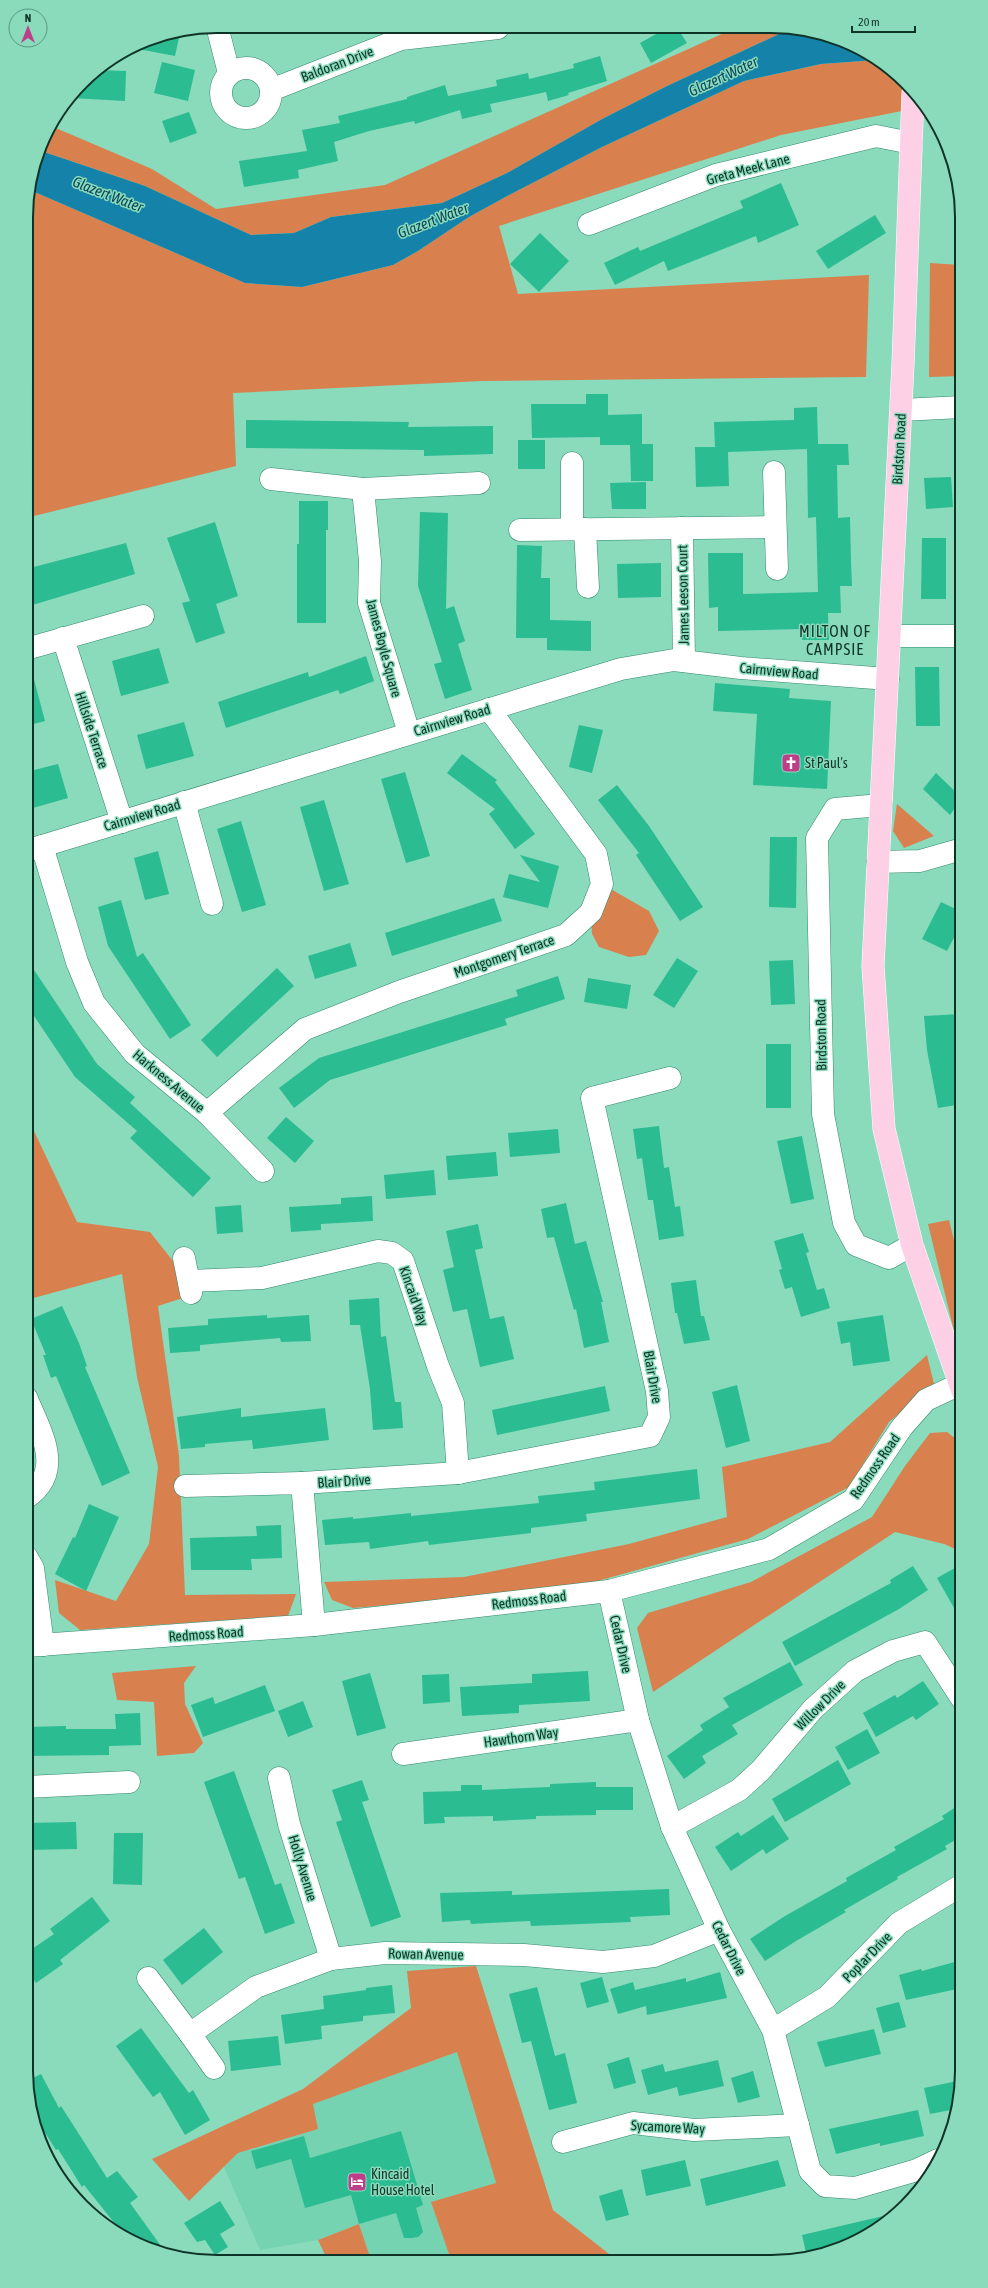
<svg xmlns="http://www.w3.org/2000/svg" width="988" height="2288" font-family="'Asap Condensed',sans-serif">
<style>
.built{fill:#75d3b1}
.green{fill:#d9804f}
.water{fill:#1583a9}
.building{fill:#2bbc92}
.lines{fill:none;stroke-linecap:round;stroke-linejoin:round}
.minor-casing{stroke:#33876c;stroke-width:23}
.major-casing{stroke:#fff;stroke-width:23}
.minor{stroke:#fff;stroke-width:22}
.major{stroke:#fdd0e6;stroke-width:22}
.labels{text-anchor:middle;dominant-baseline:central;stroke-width:3;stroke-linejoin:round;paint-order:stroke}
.street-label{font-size:14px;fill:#103328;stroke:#89dbbc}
.poi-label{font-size:14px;fill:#103328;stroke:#89dbbc;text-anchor:start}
.water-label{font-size:15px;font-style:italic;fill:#0c4459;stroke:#89dbbc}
.quarter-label{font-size:16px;letter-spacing:1px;fill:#103328;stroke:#89dbbc}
.rim{fill:none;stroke:#103328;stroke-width:2}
</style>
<rect width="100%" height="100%" fill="#89dbbc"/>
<path class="built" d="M457,2052L496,2183L431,2202L451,2260H371L359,2224L318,2240L260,2250L224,2167L238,2153L318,2129L312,2104Z"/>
<g class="green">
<path d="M733,29L788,30L667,86L604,118L507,173L442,203L331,217L294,233L251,235L145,186L41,151L46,133L51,126L152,169L216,209L385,185Z"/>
<path d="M876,60L897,74L913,93L912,109L781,135L499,226L518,294L869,275L866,377L482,381L233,393L236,466L26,518V205L30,190L245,283L302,287L393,265L418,251L469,217L511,194L602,147L744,81L821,64Z"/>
<path d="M930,263L962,265V376L929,377Z"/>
<path d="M897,804L934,836L904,848L893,831Z"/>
<path d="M602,884L649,911L659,931L646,955L629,957L599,947L592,934L591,912Z"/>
<path d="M26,1114L77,1222L150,1232L173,1261L183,1298L158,1306L179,1456L185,1595L296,1594L288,1616L80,1630L59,1613L55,1580L116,1601L149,1544L158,1467L137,1377L122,1274L26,1300Z"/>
<path d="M949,1220L962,1273V1355L954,1331L928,1224Z"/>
<path d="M927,1355L934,1384L889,1422L849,1487L748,1539L569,1589L353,1608L332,1600L324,1582L464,1577L629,1544L727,1517L722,1467L830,1442Z"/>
<path d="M947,1432L960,1442L962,1449V1552L944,1544L895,1532L653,1692L637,1628L648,1613L751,1582L872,1517L905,1466L930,1433Z"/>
<path d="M196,1666L184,1683L185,1704L203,1743L194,1753L157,1756L154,1702L117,1700L112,1673Z"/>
<path d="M476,1966L553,2210L618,2261L451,2260L431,2202L496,2183L457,2052L313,2104L318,2129L238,2153L189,2201L152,2159L303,2089L411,2008L407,1971Z"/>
<path d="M359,2224L371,2260L327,2259L318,2240Z"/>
</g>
<path class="water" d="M788,30C820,30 850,42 876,60L821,64L744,81L602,147L511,194L469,217L418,251L393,265L302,287L245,283L30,190L41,151L145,186L251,235L294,233L331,217L442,203L507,173L604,118L667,86Z"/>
<g class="building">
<path d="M665,29H678L687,43L651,63L640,43Z"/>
<path d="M180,33L175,56L133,48L144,40Z"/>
<path d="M600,56L607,81L568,93L569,95L548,101L546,92L490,104L492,112L462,119L460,110L415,124L414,121L369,131L334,142L338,161L298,170L299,178L244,187L239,161L307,151L302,130L340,123L338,116L407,99V97L445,85L448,96L497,86L496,80L528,73L529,79L574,68L573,64Z"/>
<path d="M162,62L195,70L188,101L154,93Z"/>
<path d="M97,70L126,71L125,101L72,98L91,74Z"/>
<path d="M189,112L197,133L170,143L162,121Z"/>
<path d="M781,183L799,225L758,243L756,236L668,271L664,261L615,285L604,263L638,247L640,251L743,208L740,201Z"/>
<path d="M875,215L886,233L828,269L816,251Z"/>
<path d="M540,233L569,261L539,292L510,264Z"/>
<path d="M586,394H608V415L642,414V444H653V481H631L630,445H600V437L532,438L531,404H586Z"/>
<path d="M817,407L818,444H848L849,465H837L838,518L850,517L851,562L852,586H840L841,613H828L829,640H802L801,629L718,631V607L709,608L708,553H743V594L818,592L816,517L808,518L807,449L728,452L729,486L696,487L695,447H715L714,422L794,420V408Z"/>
<path d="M246,420L409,422L408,427L493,426V454L424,456V450L246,448Z"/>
<rect x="518" y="440" width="27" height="29"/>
<path d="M951,477L953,507L926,509L924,478Z"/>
<path d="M646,482V509H612L610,483Z"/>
<path d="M299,501H328V530H326V623H297V544H299Z"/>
<path d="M420,512L448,513L446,609L454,606L465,641L458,644L472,690L445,699L434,664L442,662L418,586Z"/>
<path d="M215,522L238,596L216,604L225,633L196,643L182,603L190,601L167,538Z"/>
<path d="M922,538H946V599H921Z"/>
<path d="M126,543L135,574L26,607V569Z"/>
<path d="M517,545L542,546L541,578H550V620L591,621V651L547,650V638H516Z"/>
<path d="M661,563V597L618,598L617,564Z"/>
<path d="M159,648L169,683L121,696L112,661Z"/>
<path d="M366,656L374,681L340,694L338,690L226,728L218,702L308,672L309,677Z"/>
<path d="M915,667H939L940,726H916Z"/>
<path d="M32,672L45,721L26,726V673Z"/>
<path d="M715,683L790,689L789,698L831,701L827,789L753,785L757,714L713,711Z"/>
<path d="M184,722L194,756L146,769L137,735Z"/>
<path d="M579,725L603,730L592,773L569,767Z"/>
<path d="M462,754L497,780L495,782L535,834L515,849L489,814L495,809L447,773Z"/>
<path d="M58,764L68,798L26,810V772Z"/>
<path d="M405,772L430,856L406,863L381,779Z"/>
<path d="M936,773L962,798L950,815L923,789Z"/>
<path d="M617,785L649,826L703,907L680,921L636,855L639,853L598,800Z"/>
<path d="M324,800L349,884L324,891L300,807Z"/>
<path d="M241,821L266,905L242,912L217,829Z"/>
<path d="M770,837H797L796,908L769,907Z"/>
<path d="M158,851L169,894L145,900L134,858Z"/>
<path d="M520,855L559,866L548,908L503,897L509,874L540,882Z"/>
<path d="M494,898L502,921L392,956L385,933Z"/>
<path d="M121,900L137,957L143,953L191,1025L170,1039L108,946L98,907Z"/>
<path d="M941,902L962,912V922L947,951L922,939Z"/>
<path d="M350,943L357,966L315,979L308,956Z"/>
<path d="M26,958L97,1064L135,1097L130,1103L211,1178L193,1197L130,1138L137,1131L75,1077L26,1004Z"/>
<path d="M677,958L698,971L674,1008L653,995Z"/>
<path d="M793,960L795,1004L771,1005L769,961Z"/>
<path d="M277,968L294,986L217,1057L201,1040Z"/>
<path d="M558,976L565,999L505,1019L507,1025L330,1080L294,1108L279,1088L319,1058L518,996L516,990Z"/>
<path d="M588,978L631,985L627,1009L584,1002Z"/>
<path d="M961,1014L962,1104L938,1108L927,1050L924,1016Z"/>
<rect x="766" y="1044" width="25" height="64"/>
<path d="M286,1117L314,1141L295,1163L267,1138Z"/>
<path d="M659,1126L664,1168L669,1167L675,1207L680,1206L684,1236L659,1240L653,1200H648L642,1158L637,1159L633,1129Z"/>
<path d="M558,1129L560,1153L510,1157L508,1133Z"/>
<path d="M802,1136L814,1199L791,1204L777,1141Z"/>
<path d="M496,1152L498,1176L448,1180L446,1156Z"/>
<path d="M434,1170L436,1195L386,1199L384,1175Z"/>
<path d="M372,1196L373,1221L321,1224V1230L291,1232L289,1207L341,1204V1198Z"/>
<path d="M566,1203L575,1244L586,1241L603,1302H601L609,1342L584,1348L576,1309L574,1310L554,1237L547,1238L541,1209Z"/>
<path d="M241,1205L243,1232L217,1234L215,1207Z"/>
<path d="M478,1224L483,1248L475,1250L490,1319L504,1316L514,1359L480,1367L467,1309L453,1312L443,1270L454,1267L446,1231Z"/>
<path d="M803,1233L809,1252L806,1253L817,1290L824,1288L830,1308L801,1317L792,1287L785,1289L779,1270L782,1269L774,1241Z"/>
<path d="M696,1280L701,1316H704L710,1340L684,1344L677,1313H675L671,1283Z"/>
<path d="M379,1298L381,1337L386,1336L395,1402H401L403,1428L373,1430L370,1389L360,1325H350L349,1300Z"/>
<path d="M62,1306L79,1343L87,1366L85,1367L130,1473L102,1486L56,1376L51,1378L43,1355H46L31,1319Z"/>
<path d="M267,1315V1318L309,1315L311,1341L281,1342L280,1338L200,1345V1351L170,1353L168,1328L208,1325V1319Z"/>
<path d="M883,1315L890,1361L853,1366L850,1342L841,1344L837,1322Z"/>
<path d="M737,1385L750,1441L726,1448L712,1392Z"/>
<path d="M605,1386L610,1411L497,1435L492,1410Z"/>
<path d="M241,1408V1417L325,1408L329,1440L253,1449L252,1440L205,1444V1447L181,1449L177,1417Z"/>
<path d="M697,1469L700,1499L586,1514L587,1521L531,1528V1533L429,1545L428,1541L370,1549L369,1542L325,1545L322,1520L353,1517V1519L411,1513V1516L539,1503L538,1496L595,1490L594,1482Z"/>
<path d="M89,1504L119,1517L86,1591L55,1574L73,1537L75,1538Z"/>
<path d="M281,1525L282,1558L251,1559L252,1570H191L190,1538L257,1536L256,1526Z"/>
<path d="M962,1564V1622L937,1578Z"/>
<path d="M913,1566L928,1590L899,1609L795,1666L782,1642L891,1583L890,1580Z"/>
<path d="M790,1662L803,1685L732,1725L738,1734L702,1756L706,1763L684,1779L667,1756L703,1730L700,1725L729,1707L723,1698Z"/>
<path d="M588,1671L590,1701L519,1705V1713L462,1716L460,1687L532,1683V1674Z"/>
<path d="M370,1673L386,1728L357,1736L342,1681Z"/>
<path d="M449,1674L450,1702L423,1704L422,1675Z"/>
<path d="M923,1681L939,1704L916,1720L913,1716L876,1737L863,1713L895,1695L897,1698Z"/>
<path d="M265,1685L275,1711L203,1737L191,1705L213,1697L215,1704Z"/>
<path d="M303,1701L313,1727L288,1737L278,1711Z"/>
<path d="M140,1713L141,1745L109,1746V1755L26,1756V1727L66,1726V1729H116L115,1714Z"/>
<path d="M867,1729L880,1753L848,1770L835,1747Z"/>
<path d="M838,1760L851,1784L785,1822L772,1799Z"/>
<path d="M234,1771L275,1885L281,1883L295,1923L265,1934L245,1877L239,1879L204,1782Z"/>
<path d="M362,1780L369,1800L362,1802L401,1917L371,1927L336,1822L342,1820L332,1790Z"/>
<path d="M596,1782V1787H633V1810H596V1815L536,1816V1819L493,1821V1816L444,1817L445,1823L424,1824L423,1792L461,1791V1785H482V1790L550,1787V1784Z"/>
<path d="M962,1803V1846L957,1839L945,1846L947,1849L897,1877L898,1879L844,1910L846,1912L796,1941L765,1961L750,1939L785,1916L847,1881L846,1878L896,1850L894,1847L944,1819L942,1816Z"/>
<path d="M773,1815L789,1839L766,1854L763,1849L731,1871L715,1847L738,1832L741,1836Z"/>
<path d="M76,1822L77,1849L26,1850V1823Z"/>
<path d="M114,1833H143L142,1885L113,1884Z"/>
<path d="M669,1889L670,1915L630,1917L631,1922L531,1926L530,1921L471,1924L470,1920L442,1922L440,1893L512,1891V1895Z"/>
<path d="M92,1897L110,1921L60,1960L63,1964L36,1983L26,1968V1953L54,1934L50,1929Z"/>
<path d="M204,1928L223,1952L182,1985L163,1960Z"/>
<path d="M962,1960V1988L906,2000L899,1975L921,1969L922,1971Z"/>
<path d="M720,1972L727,1998L647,2015L646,2006L618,2014L610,1989L633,1982L635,1990L686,1978V1982Z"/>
<path d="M602,1977L609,2002L587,2008L580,1983Z"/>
<path d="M392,1985L395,2013L363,2016V2021L321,2026L322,2039L285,2044L281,2015L324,2009L323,1996L366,1990V1988Z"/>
<path d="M537,1987L555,2056L565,2053L577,2103L549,2110L531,2041L522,2043L509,1994Z"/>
<path d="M899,2002L906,2027L883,2033L876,2008Z"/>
<path d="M141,2028L189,2093L193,2090L210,2120L185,2135L160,2092L153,2097L116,2046Z"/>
<path d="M874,2029L881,2054L825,2067L817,2042Z"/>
<path d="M278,2036L281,2065L231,2071L228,2041Z"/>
<path d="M629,2057L636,2083L614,2089L607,2064Z"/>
<path d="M718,2060L724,2086L679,2096L677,2087L648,2095L641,2070L663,2064L665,2072Z"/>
<path d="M753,2071L760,2097L738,2103L731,2078Z"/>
<path d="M41,2074L59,2108L61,2106L107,2178L117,2171L138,2197L130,2203L166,2253L133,2242L118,2232L120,2230L84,2185L82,2187L58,2149L56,2150L32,2112L27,2081Z"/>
<path d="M962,2080L956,2109L930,2114L924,2088Z"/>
<path d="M918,2110L924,2136L880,2146V2143L836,2154L829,2129Z"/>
<path d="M401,2131L423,2205L416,2208L423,2232L418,2237L412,2238H404L396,2213L359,2224L351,2195L305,2208L291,2159L256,2169L251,2151L304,2136L310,2158Z"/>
<path d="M685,2160L691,2186L646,2196L641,2170Z"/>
<path d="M778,2160L786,2186L706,2206L700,2179Z"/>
<path d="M622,2189L629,2215L606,2221L599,2196Z"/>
<path d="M220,2201L235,2225L220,2234L228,2247L215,2255L205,2240L197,2242L184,2223Z"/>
<path d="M892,2214L877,2230L820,2255L807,2257L802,2235Z"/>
</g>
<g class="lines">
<g class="minor-casing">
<g id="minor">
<path d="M217,26L229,73"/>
<circle cx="246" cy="93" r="25"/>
<path d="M271,90L401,39L498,28"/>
<path d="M589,224L716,175L876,136L911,143"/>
<path d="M901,410L962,407"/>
<path d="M572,463V529"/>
<path d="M774,472L777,569"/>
<path d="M271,479L363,489L479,483"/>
<path d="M363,489L370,561L369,603L409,733"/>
<path d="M682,528L684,661"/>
<path d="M585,529L588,587"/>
<path d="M520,530L775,527"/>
<path d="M890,636H962"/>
<path d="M63,638L122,822"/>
<path d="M26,649L143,616"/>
<path d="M184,802L212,904"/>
<path d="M881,805L835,809L817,838L823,1114L844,1223L856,1245L889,1258L912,1245"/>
<path d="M42,846L77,962L94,1003L135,1054L207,1113L263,1171"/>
<path d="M26,851L621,669L674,660L741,668L888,679"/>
<path d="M878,862L920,861L962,849"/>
<path d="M207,1113L305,1029L399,992L566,935L591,912L602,884L596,854L489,709"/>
<path d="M184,1258L191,1293"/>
<path d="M189,1281L262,1278L378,1251L392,1253L403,1261L438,1366L453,1403L458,1473"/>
<path d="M302,1483L458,1473L650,1436L659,1417L657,1391L592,1098L670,1078"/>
<path d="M185,1486L302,1483L314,1625"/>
<path d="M26,1498C66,1471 40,1431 26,1397"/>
<path d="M26,1556L33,1568L43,1645"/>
<path d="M609,1591L638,1720L672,1827L719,1930L773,2030L810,2171L825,2186L855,2188L917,2170L938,2160"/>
<path d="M26,1646L314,1625L609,1591L769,1549L853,1500L902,1427L926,1400L960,1384"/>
<path d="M403,1754L638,1720"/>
<path d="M279,1778L289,1824L331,1959"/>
<path d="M26,1787L129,1782"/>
<path d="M672,1827L739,1790L761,1770L813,1709L855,1671L893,1651L925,1642L962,1699"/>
<path d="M148,1978L190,2034"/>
<path d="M773,2030L827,1997L899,1923L962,1885"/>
<path d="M214,2068L190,2034L256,1987L331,1959L385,1953L524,1955L603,1962L654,1956L719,1930"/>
<path d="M563,2142L633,2123L694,2130L798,2125"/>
</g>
</g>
<g class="major-casing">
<path id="major" d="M913,93L903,364L873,966L884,1129L912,1245L962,1390"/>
</g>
<use href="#minor" class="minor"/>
<use href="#major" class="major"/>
</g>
<defs>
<g id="church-square" transform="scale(1)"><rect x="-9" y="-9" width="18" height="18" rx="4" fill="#bf3e89" stroke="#89dbbc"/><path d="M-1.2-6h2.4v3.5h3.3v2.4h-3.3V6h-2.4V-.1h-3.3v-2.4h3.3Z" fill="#fff"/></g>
<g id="hotel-square" transform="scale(1)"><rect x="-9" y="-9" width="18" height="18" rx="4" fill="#bf3e89" stroke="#89dbbc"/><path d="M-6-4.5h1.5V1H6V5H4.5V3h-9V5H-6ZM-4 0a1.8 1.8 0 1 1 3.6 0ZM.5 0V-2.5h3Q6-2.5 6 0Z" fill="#fff"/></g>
</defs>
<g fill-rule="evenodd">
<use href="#church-square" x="791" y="763"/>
<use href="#hotel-square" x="357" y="2182"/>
</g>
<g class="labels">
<g class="street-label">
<text transform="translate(337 64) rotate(-21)">Baldoran Drive</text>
<text transform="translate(748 169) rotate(-15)">Greta Meek Lane</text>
<text transform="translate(899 449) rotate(-87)">Birdston Road</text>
<text transform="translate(683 595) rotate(-91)">James Leeson Court</text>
<text transform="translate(384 648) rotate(75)">James Boyle Square</text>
<text transform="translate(779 671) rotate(5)">Cairnview Road</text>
<text transform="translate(452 720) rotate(-17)">Cairnview Road</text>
<text transform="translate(92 730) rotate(72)">Hillside Terrace</text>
<text transform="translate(142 815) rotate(-17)">Cairnview Road</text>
<text transform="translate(504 956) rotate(-19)">Montgomery Terrace</text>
<text transform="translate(821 1035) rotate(-91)">Birdston Road</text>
<text transform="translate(169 1081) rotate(40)">Harkness Avenue</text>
<text transform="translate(414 1296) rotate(71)">Kincaid Way</text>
<text transform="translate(653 1377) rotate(80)">Blair Drive</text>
<text transform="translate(875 1466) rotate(-55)">Redmoss Road</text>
<text transform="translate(344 1481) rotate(-4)">Blair Drive</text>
<text transform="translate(529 1600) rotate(-7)">Redmoss Road</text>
<text transform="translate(206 1634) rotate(-4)">Redmoss Road</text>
<text transform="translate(621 1644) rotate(77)">Cedar Drive</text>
<text transform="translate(820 1705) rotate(-45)">Willow Drive</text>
<text transform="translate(521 1737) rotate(-8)">Hawthorn Way</text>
<text transform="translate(303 1868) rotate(73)">Holly Avenue</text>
<text transform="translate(729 1948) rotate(63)">Cedar Drive</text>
<text transform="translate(426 1954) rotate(1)">Rowan Avenue</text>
<text transform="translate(867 1957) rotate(-46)">Poplar Drive</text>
<text transform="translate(668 2127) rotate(3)">Sycamore Way</text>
</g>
<g class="poi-label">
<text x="805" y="763">St Paul's</text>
<text x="371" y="2174">Kincaid<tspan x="371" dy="16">House Hotel</tspan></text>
</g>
<g class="water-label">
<text transform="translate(723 76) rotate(-25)">Glazert Water</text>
<text transform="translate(108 194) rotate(21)">Glazert Water</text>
<text transform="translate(433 220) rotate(-21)">Glazert Water</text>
</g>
<g class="quarter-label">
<text x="835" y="631">MILTON OF<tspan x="835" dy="18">CAMPSIE</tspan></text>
</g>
</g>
<path d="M0 0H988V2288H0ZM217 33H771A184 184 0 0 1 955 217V2071A184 184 0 0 1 771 2255H217A184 184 0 0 1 33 2071V217A184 184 0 0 1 217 33Z" fill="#89dbbc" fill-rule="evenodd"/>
<path class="rim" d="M217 33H771A184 184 0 0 1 955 217V2071A184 184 0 0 1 771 2255H217A184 184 0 0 1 33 2071V217A184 184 0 0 1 217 33Z"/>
<g transform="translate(28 28)"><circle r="19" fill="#89dbbc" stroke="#599881"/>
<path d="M0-3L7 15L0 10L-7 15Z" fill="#bf3e89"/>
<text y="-6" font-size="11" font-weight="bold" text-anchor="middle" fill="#103328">N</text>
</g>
<path d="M852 26v6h63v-6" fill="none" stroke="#103328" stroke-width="2"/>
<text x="858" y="26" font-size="12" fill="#103328" stroke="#89dbbc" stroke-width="3" paint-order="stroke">20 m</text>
</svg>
